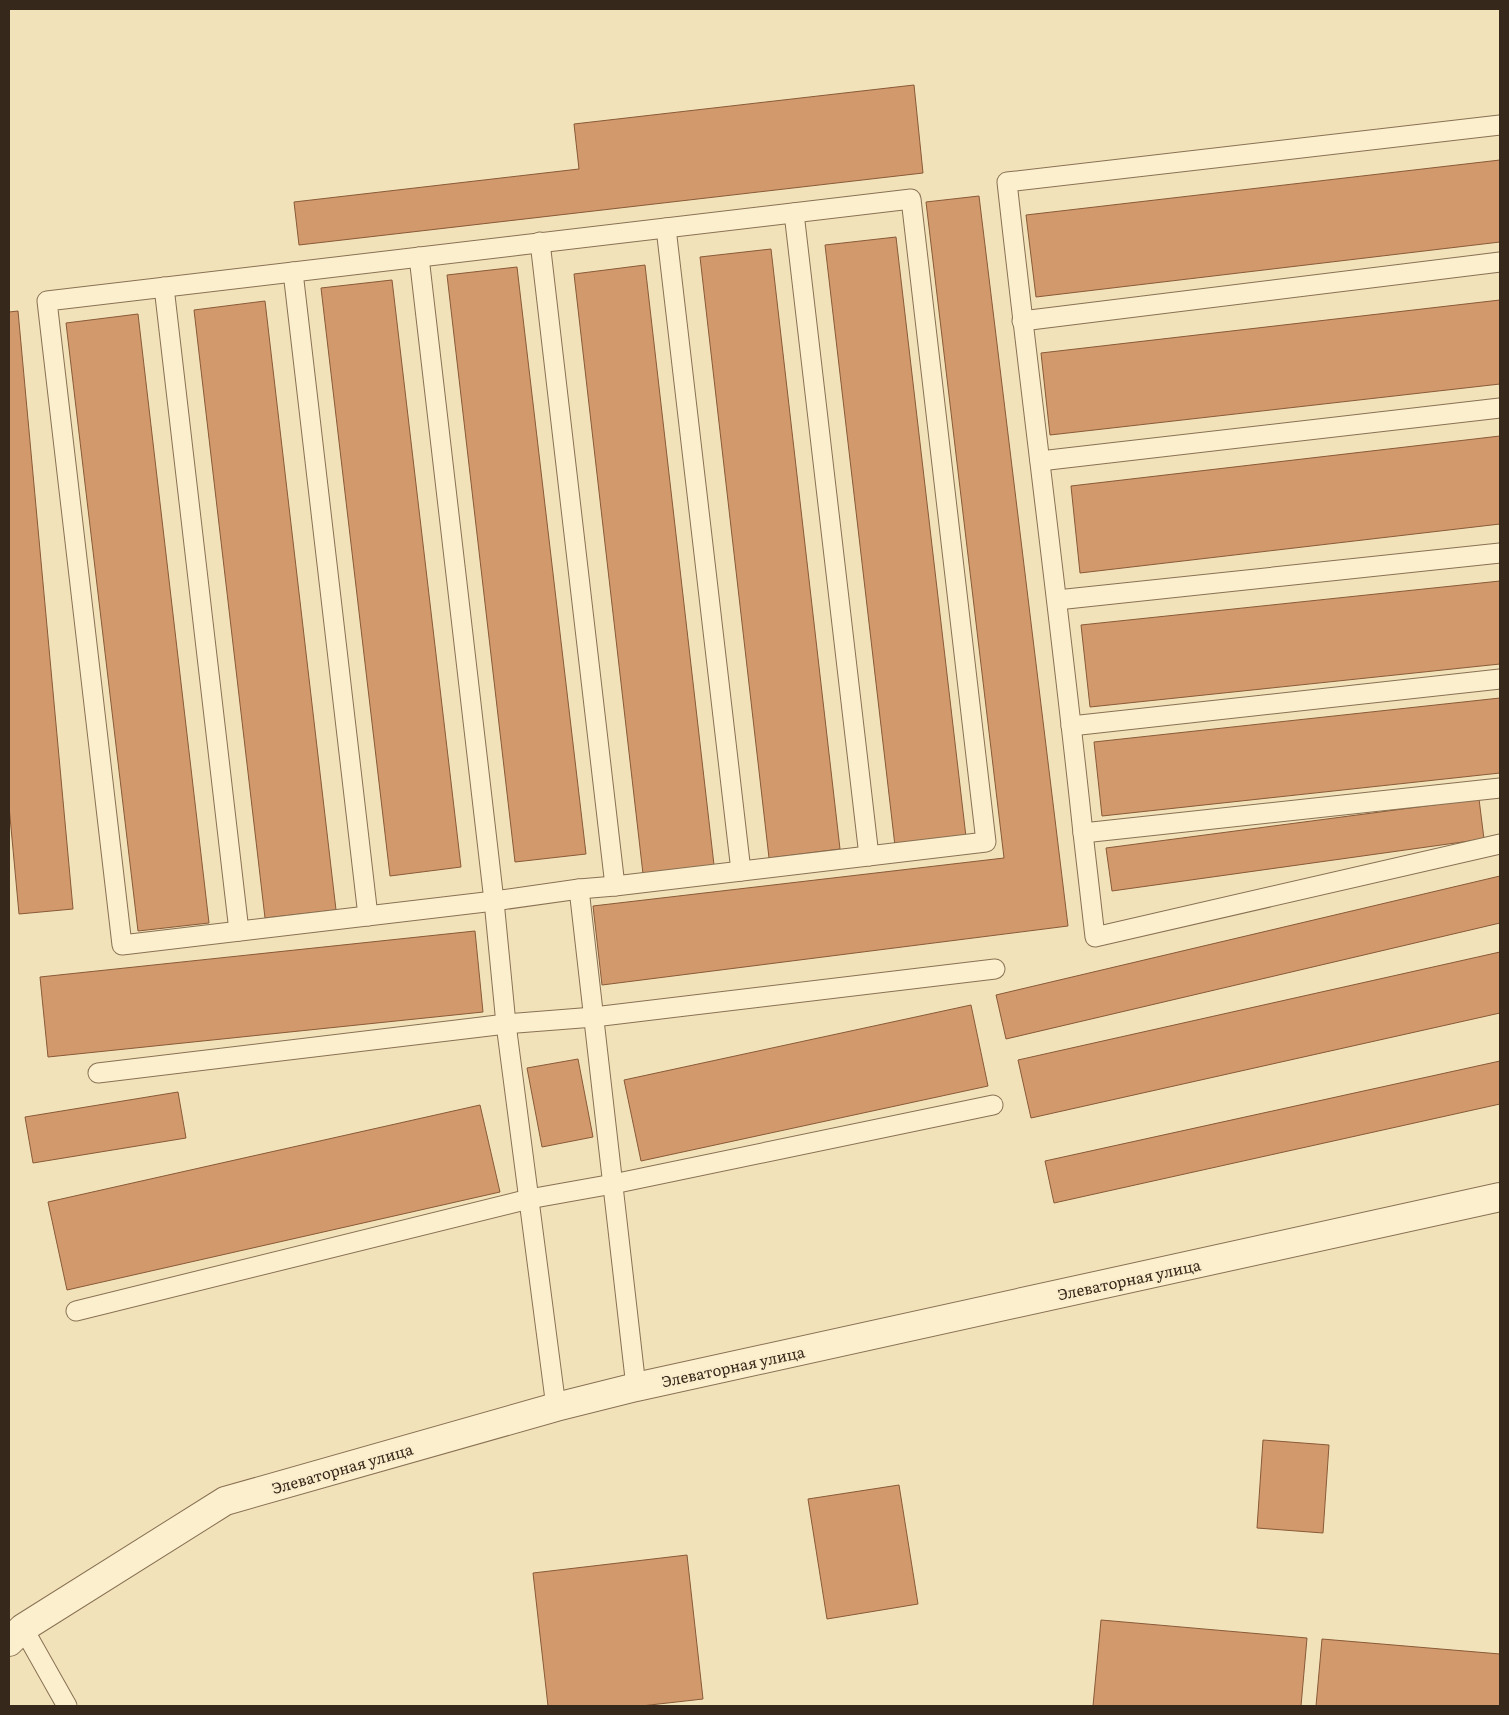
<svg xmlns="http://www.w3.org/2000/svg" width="1509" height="1715" font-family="Literata,serif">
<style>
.building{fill:#d2996c;stroke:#895a37}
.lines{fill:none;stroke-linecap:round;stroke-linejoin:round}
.lane-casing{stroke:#897153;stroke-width:21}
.street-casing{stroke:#897153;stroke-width:30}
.lane{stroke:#fbefcd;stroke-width:19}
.street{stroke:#fbefcd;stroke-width:28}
.labels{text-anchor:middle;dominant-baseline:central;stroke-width:4;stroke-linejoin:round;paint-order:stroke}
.street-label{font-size:15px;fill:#36281a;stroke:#f8ecca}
</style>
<rect width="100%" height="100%" fill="#f1e2ba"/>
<g class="building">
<path d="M914,85L923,173L299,245L294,202L579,169L574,124Z"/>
<path d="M1500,160V242L1036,297L1026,215Z"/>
<path d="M979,196L1068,926L602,985L593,906L1004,858L926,202Z"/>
<path d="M896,237L966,837L895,846L825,245Z"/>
<path d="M771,249L840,849L769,858L700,257Z"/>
<path d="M645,265L714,865L643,874L574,274Z"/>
<path d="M517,267L586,854L515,862L447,275Z"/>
<path d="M392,280L461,867L390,876L321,288Z"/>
<path d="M1500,300V384L1050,435L1041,353Z"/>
<path d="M265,301L336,910L265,918L194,310Z"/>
<path d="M18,311L73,909L19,914L9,806V312Z"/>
<path d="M138,314L209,923L138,931L66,323Z"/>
<path d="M1500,436V524L1080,573L1071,486Z"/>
<path d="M1500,581V664L1090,707L1081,625Z"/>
<path d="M1500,698V773L1102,816L1094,742Z"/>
<path d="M1479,799L1484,839L1112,891L1106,848Z"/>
<path d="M1500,876V923L1006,1039L996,995Z"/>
<path d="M475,931L483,1012L48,1057L40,977Z"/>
<path d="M1500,952V1013L1031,1118L1018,1060Z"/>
<path d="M971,1005L988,1086L641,1161L624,1080Z"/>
<path d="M578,1059L593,1137L542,1147L527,1068Z"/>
<path d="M1500,1061V1104L1054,1203L1045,1161Z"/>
<path d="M178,1092L186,1138L33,1163L25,1117Z"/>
<path d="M480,1105L500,1192L67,1290L48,1202Z"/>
<path d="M1263,1440L1329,1445L1323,1533L1257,1528Z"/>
<path d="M899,1485L918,1604L827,1619L808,1499Z"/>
<path d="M687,1555L703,1699L641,1706H548L533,1573Z"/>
<path d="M1101,1620L1307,1638L1301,1706H1093Z"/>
<path d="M1322,1639L1500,1654V1706H1316Z"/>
</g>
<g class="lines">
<g class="lane-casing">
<g id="lane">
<path d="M1500,125L1007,182C1031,399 1060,616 1083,833L1500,788"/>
<path d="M911,199L986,842L615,886L579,889L494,901L122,945L47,301Z"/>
<path d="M794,213L869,856"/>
<path d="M666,228L741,871"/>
<path d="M540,242L615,886"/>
<path d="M419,257L494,901L506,1024L556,1407"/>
<path d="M293,272L368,916"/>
<path d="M164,287L239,931"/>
<path d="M1022,321L1500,262"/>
<path d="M1040,461L1500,408"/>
<path d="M1057,600L1500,553"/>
<path d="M1071,726L1500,679"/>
<path d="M1083,833L1095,937L1500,844"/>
<path d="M579,889L636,1387"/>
<path d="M98,1073L506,1024L594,1017L995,969"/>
<path d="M76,1311L529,1199L613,1184L993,1105"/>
<path d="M23,1628L67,1706"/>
</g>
</g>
<g class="street-casing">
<path id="street" d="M9,1642L23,1628L225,1501L556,1407L636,1387L1500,1197"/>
</g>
<use href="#lane" class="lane"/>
<use href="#street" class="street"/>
</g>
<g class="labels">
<g class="street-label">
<text transform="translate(1129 1279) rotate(-12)">Элеваторная улица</text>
<text transform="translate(733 1366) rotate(-12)">Элеваторная улица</text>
<text transform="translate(342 1468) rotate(-16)">Элеваторная улица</text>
</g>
</g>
<rect width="1509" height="1715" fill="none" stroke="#36281a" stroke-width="20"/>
</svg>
